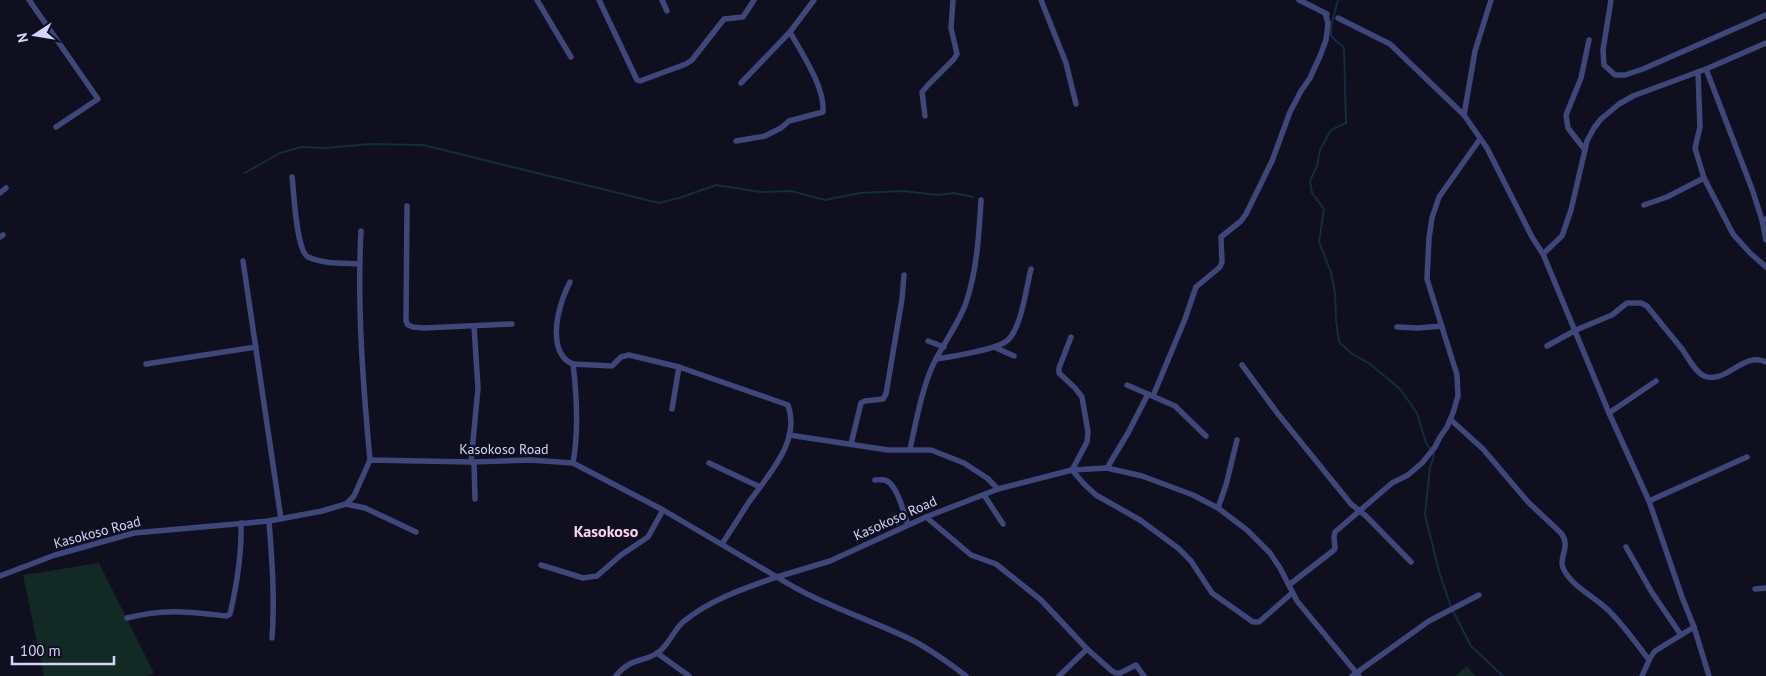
<svg xmlns="http://www.w3.org/2000/svg" width="1766" height="676" font-family="'PT Sans',sans-serif">
<style>
.green{fill:#132924}
.lines{fill:none;stroke-linecap:round;stroke-linejoin:round}
.stream{stroke:#122c40;stroke-width:2}
.minor{stroke:#3f477a;stroke-width:5.5}
.labels{text-anchor:middle;dominant-baseline:central;stroke-width:4.5;stroke-linejoin:round;paint-order:stroke}
.street-label{font-size:14px;fill:#d2d4fa;stroke:#0f0f1f}
.quarter-label{font-size:16px;font-weight:bold;fill:#fbd4f3;stroke:#0f0f1f}
</style>
<rect width="100%" height="100%" fill="#0f0f1f"/>
<g class="green">
<path d="M99,563L154,673L146,676H44L23,575Z"/>
<path d="M1467,666L1475,676H1455Z"/>
</g>
<g class="lines">
<g class="stream">
<path d="M1338,0L1331,26V36L1344,48L1346,123L1331,130L1320,150L1317,166L1310,181L1312,193L1324,209L1319,242L1331,272L1335,293L1336,320L1339,342L1351,353L1370,364L1400,389L1417,413L1426,443L1434,453L1433,459L1430,467L1425,515L1440,575L1451,607"/>
<path d="M245,173L280,153L301,147L325,148L370,144L423,145L659,203L679,198L716,185L761,192L791,191L825,200L860,193L903,191L938,195L954,193L973,197"/>
<path d="M1453,611L1471,646L1503,676"/>
</g>
<g class="minor">
<path d="M29,0L98,99L56,127"/>
<path d="M537,0L571,57"/>
<path d="M599,0L637,80L640,81L686,64L692,60L724,19L743,17L754,0"/>
<path d="M662,0L667,11"/>
<path d="M1041,0L1066,63L1076,104"/>
<path d="M1299,0L1327,14"/>
<path d="M1611,0L1603,50L1604,65L1615,75H1625L1643,69L1766,15"/>
<path d="M1338,18L1390,44L1464,115L1487,148L1532,237L1543,254L1562,236L1571,210L1587,141L1594,128L1601,119L1619,104L1633,96L1706,69L1766,43"/>
<path d="M1706,69L1752,189L1762,220L1766,219"/>
<path d="M1698,72L1700,127L1695,148L1704,178L1733,234L1750,253L1766,267"/>
<path d="M741,83L790,32L814,0"/>
<path d="M1464,115L1475,51L1491,0"/>
<path d="M925,116L922,92L929,84L954,59L957,54L951,28L953,0"/>
<path d="M736,141L765,136L781,128L789,121L823,112C825,87 802,54 790,32"/>
<path d="M1585,150L1568,128L1566,115L1581,78L1589,40"/>
<path d="M292,177C294,191 296,251 308,257C323,264 343,263 359,264"/>
<path d="M0,193L6,188"/>
<path d="M1644,205L1667,197L1704,178"/>
<path d="M407,206L406,321L408,325L413,327L424,328L512,324"/>
<path d="M1762,220L1766,240"/>
<path d="M361,231C357,307 363,384 370,460"/>
<path d="M0,237L3,235"/>
<path d="M1543,254L1609,413L1649,501L1682,597L1694,627L1655,651L1650,658L1642,676"/>
<path d="M243,261L281,519"/>
<path d="M570,282C566,290 562,299 560,308C555,325 552,356 573,364C577,397 579,430 573,463"/>
<path d="M1397,327L1418,328L1442,326"/>
<path d="M1071,337L1059,368V373L1075,388L1082,397L1088,432L1087,442L1072,470L1084,484L1096,495L1140,520L1178,548L1191,561L1212,593L1253,622H1259L1292,593"/>
<path d="M928,341L944,347"/>
<path d="M1547,346L1576,330L1612,315L1627,303H1641L1647,306C1658,320 1670,334 1682,349C1688,357 1694,371 1704,376C1726,385 1743,351 1766,362"/>
<path d="M994,347L1014,356"/>
<path d="M936,359C951,357 999,349 1008,340C1022,326 1026,288 1031,269"/>
<path d="M146,364L256,347"/>
<path d="M573,364L612,366L621,357L629,355L679,367L788,405C801,441 769,474 749,502C740,516 731,530 722,544"/>
<path d="M1242,365L1278,414L1351,504L1366,516L1411,562"/>
<path d="M1127,385L1175,406L1206,436"/>
<path d="M1153,396L1185,319L1196,287L1220,267L1222,262L1221,237L1241,221L1246,214L1272,161L1290,112L1301,91L1310,78L1320,56L1326,40L1327,32L1328,23L1325,13"/>
<path d="M672,409L679,367"/>
<path d="M1609,413L1656,381"/>
<path d="M1451,420L1483,449L1528,502L1561,533C1572,547 1557,558 1564,570C1573,587 1593,596 1607,609C1623,624 1635,642 1649,660"/>
<path d="M789,435L888,450H931L964,463L987,478L998,489"/>
<path d="M851,444L861,403L865,401L883,399L886,394L902,299L904,275"/>
<path d="M910,449C916,422 921,393 932,367C942,345 958,325 966,303C977,270 979,235 981,200"/>
<path d="M471,462L478,388L474,326"/>
<path d="M474,462L475,499"/>
<path d="M709,463L760,487"/>
<path d="M1107,468L1128,433L1148,394"/>
<path d="M875,480C879,480 883,479 887,481C898,487 904,514 908,525"/>
<path d="M984,495L1003,524"/>
<path d="M1649,501L1747,457"/>
<path d="M346,504L365,508L416,532"/>
<path d="M1218,508L1226,485L1237,440"/>
<path d="M926,517L971,555L996,564L1041,600L1087,649"/>
<path d="M269,521C272,560 275,599 272,638"/>
<path d="M1626,547L1651,591L1681,635"/>
<path d="M541,565L583,578L597,576L621,555L648,537L663,510"/>
<path d="M0,576L55,555L134,533L269,521L322,511L346,504L354,496L370,460L471,462L530,460L573,463L663,510L777,577L830,561L926,517L998,489L1072,470L1107,468L1142,476L1193,495L1218,508L1247,530L1270,553L1280,568L1297,601L1359,676"/>
<path d="M1289,585L1334,550L1335,548L1334,537L1335,532L1392,483L1408,475L1422,463L1435,447L1440,437L1447,427L1453,413L1458,396L1457,375L1427,279L1429,238L1432,218L1439,197L1480,139"/>
<path d="M1755,589L1766,588"/>
<path d="M127,618C166,608 189,612 227,616L230,614C237,584 242,554 241,523"/>
<path d="M1694,627L1709,676"/>
<path d="M657,653L689,676"/>
<path d="M616,676C631,657 643,663 659,652C669,644 674,630 683,622C709,600 745,588 777,577C819,604 867,618 912,640C931,650 949,663 966,676"/>
<path d="M1059,676L1087,649L1112,671L1116,673H1120L1136,665L1144,676"/>
<path d="M1352,676L1429,621L1479,595"/>
</g>
</g>
<g class="labels">
<g class="street-label">
<text x="504" y="449">Kasokoso Road</text>
<text transform="translate(895 518) rotate(-24)">Kasokoso Road</text>
<text transform="translate(97 532) rotate(-15)">Kasokoso Road</text>
</g>
<g class="quarter-label">
<text x="606" y="531">Kasokoso</text>
</g>
</g>
<g transform="translate(35 35) rotate(258)" stroke="#0f0f1f" stroke-width="4" paint-order="stroke">
<path d="M0-4L9 19L0 12L-9 19Z" fill="#d2d4fa"/>
<text y="-8" font-size="14" font-weight="bold" text-anchor="middle" fill="#d2d4fa">N</text>
</g>
<path d="M12 656v8h102v-8" fill="none" stroke="#d2d4fa" stroke-width="2.5"/>
<text x="20" y="656" font-size="15" fill="#d2d4fa" stroke="#0f0f1f" stroke-width="4" paint-order="stroke">100 m</text>
</svg>
